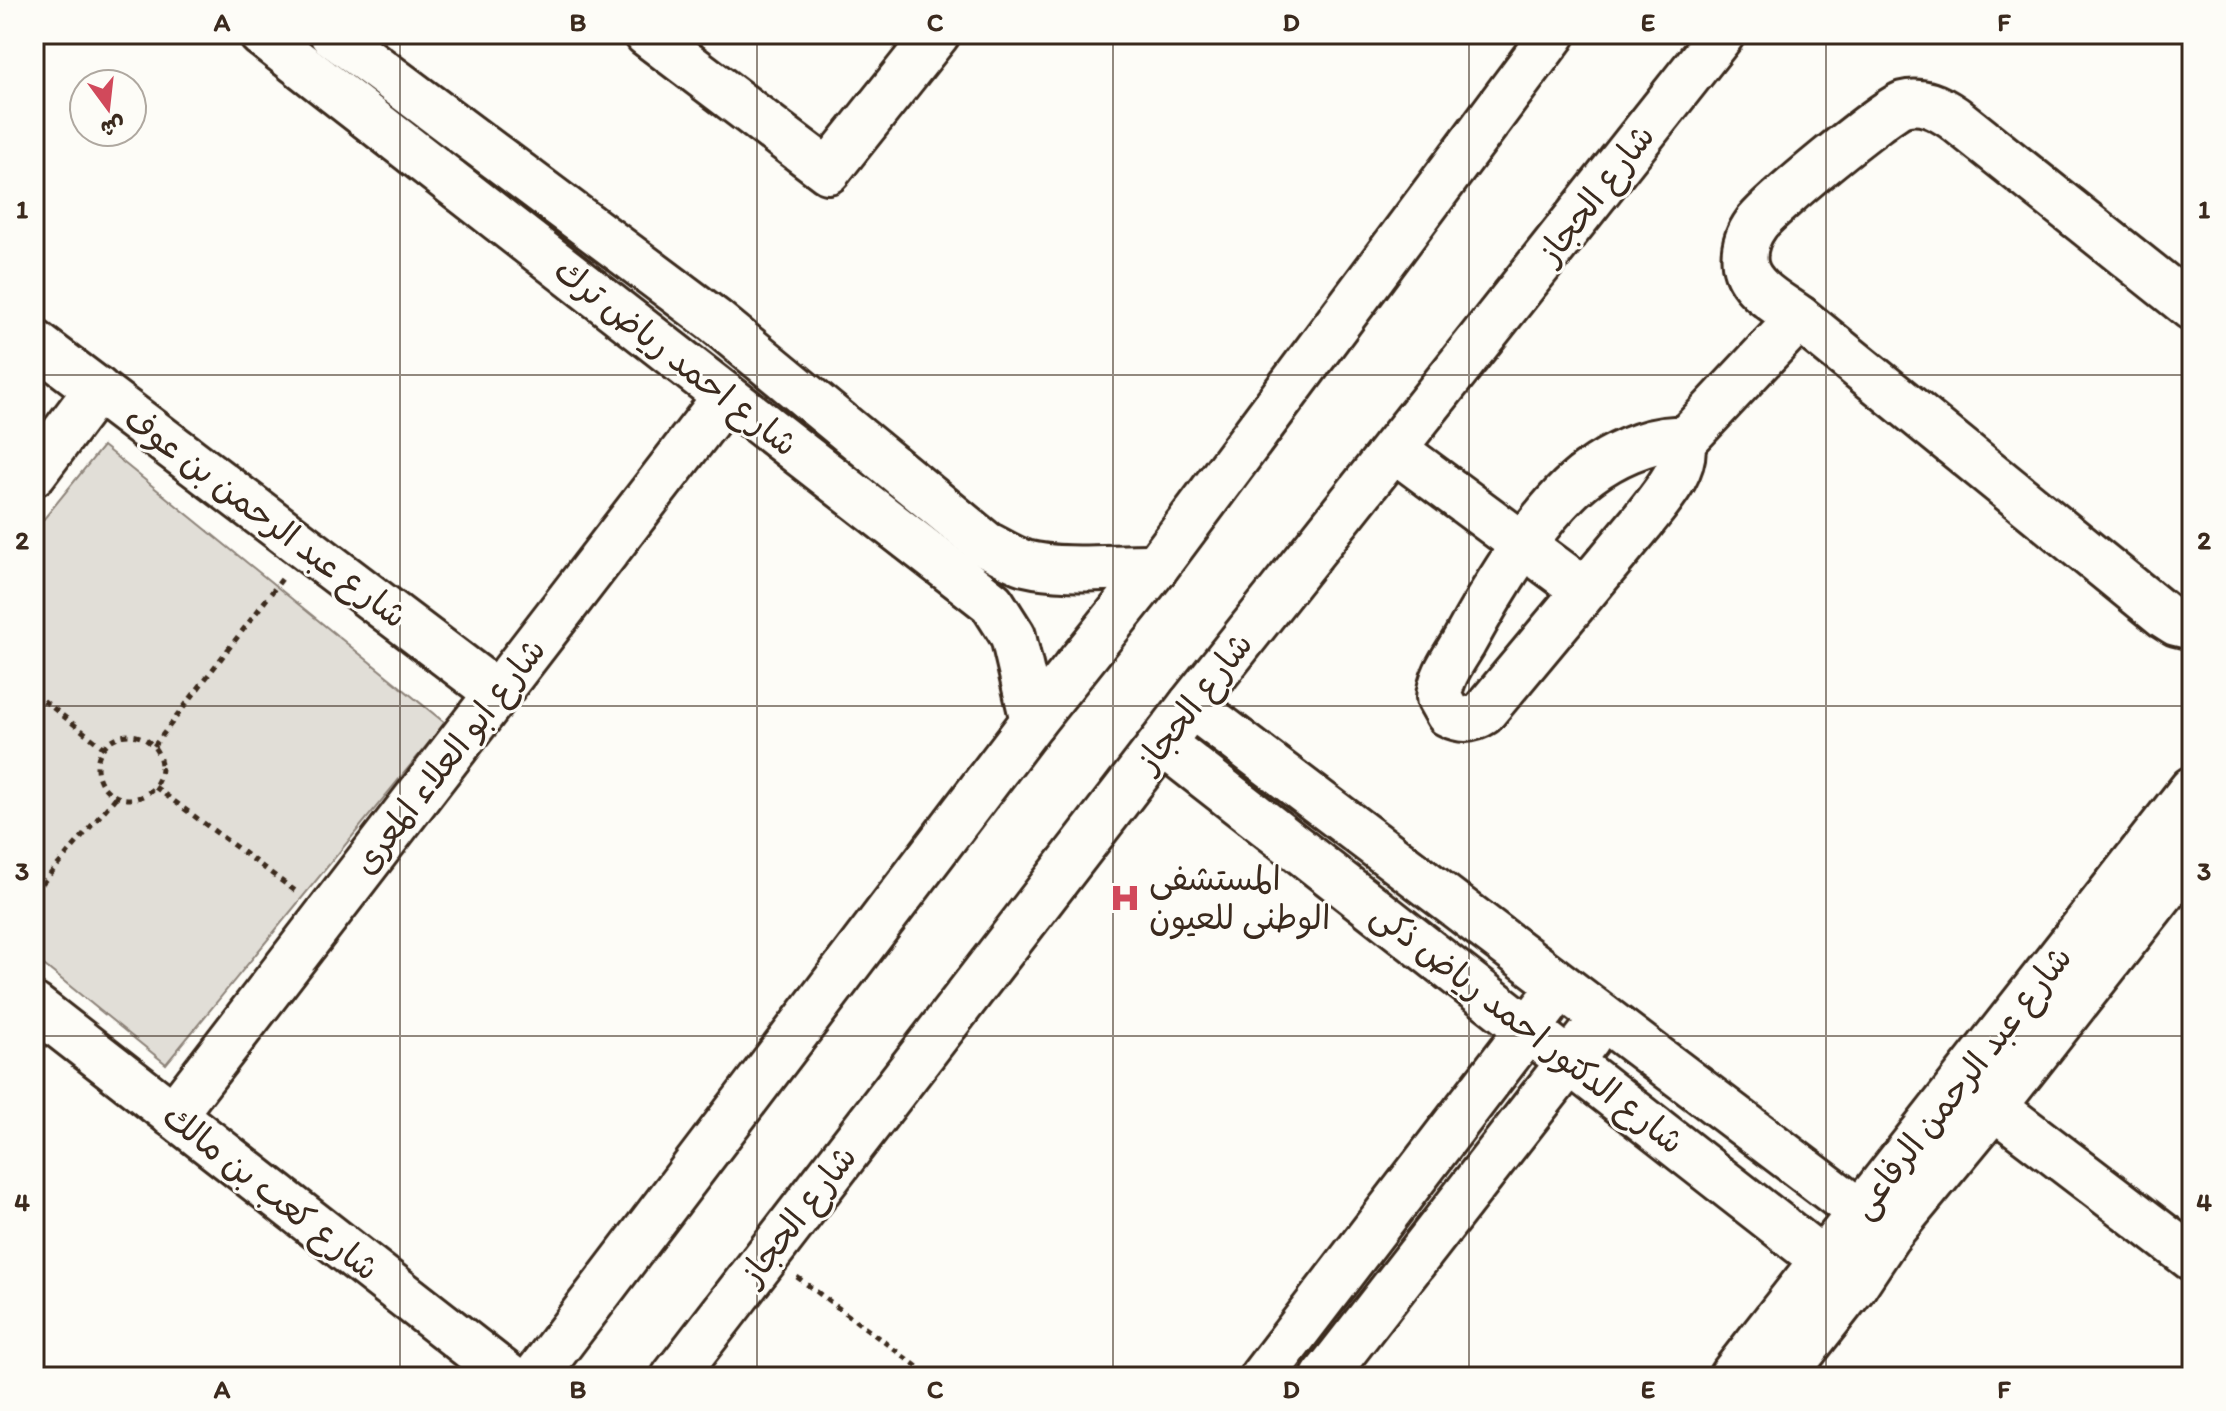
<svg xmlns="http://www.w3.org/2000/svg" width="2226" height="1411" font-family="Itim,'Playpen Sans Arabic',sans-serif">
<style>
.green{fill:#e1ded7;stroke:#8e847a;stroke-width:2}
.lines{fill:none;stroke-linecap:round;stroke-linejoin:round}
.minor-casing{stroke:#3b2a1e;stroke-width:50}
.major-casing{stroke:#3b2a1e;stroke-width:50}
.path{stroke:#3b2a1e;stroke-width:5;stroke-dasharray:6 6;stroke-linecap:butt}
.minor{stroke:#fdfcf7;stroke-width:44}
.major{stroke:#fdfcf7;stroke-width:44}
.grid{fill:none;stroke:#3b2a1e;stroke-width:2;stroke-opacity:0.55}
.labels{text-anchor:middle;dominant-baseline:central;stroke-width:6;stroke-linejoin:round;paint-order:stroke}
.street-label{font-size:34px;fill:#3b2a1e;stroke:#fdfcf7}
.poi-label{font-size:34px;fill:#3b2a1e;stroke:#fdfcf7;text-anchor:start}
.neatline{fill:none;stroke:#3b2a1e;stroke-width:3}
.grid-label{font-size:26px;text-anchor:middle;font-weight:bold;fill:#3b2a1e}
</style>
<rect width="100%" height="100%" fill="#fdfcf7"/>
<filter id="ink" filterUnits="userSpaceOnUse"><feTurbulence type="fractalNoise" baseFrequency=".0125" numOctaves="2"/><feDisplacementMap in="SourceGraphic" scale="16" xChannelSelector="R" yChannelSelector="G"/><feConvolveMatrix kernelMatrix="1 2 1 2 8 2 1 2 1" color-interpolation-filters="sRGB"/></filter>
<g filter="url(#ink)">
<path class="green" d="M103,446L445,723L166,1064L34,957V531Z"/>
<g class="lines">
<g class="minor-casing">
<g id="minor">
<path d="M261,34L992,603L1013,636L1033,721"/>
<path d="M332,34L714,320L986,544C998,550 1012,559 1025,563C1066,573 1114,566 1156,567"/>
<path d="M647,34L828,171L937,34"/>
<path d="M2192,308L1954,118C1938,107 1922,99 1903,104C1885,110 1769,206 1756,224C1748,235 1743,249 1745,264C1749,289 1780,304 1799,318L2165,616L2176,623L2192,627"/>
<path d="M34,342L497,693"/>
<path d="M1674,439L1682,443C1688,470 1657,502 1642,522L1483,713C1471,721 1461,721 1448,714L1439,698C1440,677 1454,659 1464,642C1493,589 1541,508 1589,473C1612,456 1645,440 1674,439Z"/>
<path d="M1682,443L1799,318"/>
<path d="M1394,449L1584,590"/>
<path d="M34,473L97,389"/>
<path d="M1191,705L1889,1234"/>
<path d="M1162,743L1855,1285"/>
<path d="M34,1006L509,1377"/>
<path d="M1994,1107L2192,1258"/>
<path d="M173,1115L726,396"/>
<path d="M1262,1377L1545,1007"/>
<path d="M1324,1377L1588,1038"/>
<path d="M1731,1377L2192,789"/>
<path d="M1783,1377L1855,1285L1889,1234L1994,1107L2192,855"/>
</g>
</g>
<g class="major-casing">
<g id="major">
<path d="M535,1377L1033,721L1156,567L1553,34"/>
<path d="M674,1377L1191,705L1722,34"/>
</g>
</g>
<g class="path">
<path d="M34,693L104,748"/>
<circle cx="129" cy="767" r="32"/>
<path d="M154,746L282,579"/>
<path d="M155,787L298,893"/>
<path d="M34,893L116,797"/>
<path d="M797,1277L931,1377"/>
</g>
<use href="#minor" class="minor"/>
<use href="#major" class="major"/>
</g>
</g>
<path class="grid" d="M400,34V1377M757,34V1377M1113,34V1377M1469,34V1377M1826,34V1377M34,375H2192M34,706H2192M34,1036H2192"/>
<defs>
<g id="hospital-bare" transform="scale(2.4)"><path d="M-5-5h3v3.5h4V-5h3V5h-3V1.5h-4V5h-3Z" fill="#d1495b" stroke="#fdfcf7" stroke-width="2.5" paint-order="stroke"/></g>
</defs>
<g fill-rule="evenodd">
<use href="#hospital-bare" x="1125" y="898"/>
</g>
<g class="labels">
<g class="street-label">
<text transform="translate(1596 194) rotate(-52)">شارع الحجاز</text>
<text transform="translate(676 357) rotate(38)">شارع احمد رياض ترك</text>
<text transform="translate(266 517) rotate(37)">شارع عبد الرحمن بن عوف</text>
<text transform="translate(1194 702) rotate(-52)">شارع الحجاز</text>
<text transform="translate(449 756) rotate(-52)">شارع ابو العلاء المعرى</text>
<text transform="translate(1528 1028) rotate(38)">شارع الدكتور احمد رياض ذكى</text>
<text transform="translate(1961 1082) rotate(-52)">شارع عبد الرحمن الرفاعى</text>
<text transform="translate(271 1192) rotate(38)">شارع كعب بن مالك</text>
<text transform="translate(798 1215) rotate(-52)">شارع الحجاز</text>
</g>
<g class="poi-label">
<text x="1149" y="878">المستشفى<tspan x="1149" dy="39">الوطنى للعيون</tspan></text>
</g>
</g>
<rect width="2226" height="1411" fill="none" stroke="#fdfcf7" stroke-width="88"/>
<g transform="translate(108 108) rotate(165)"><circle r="38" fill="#fdfcf7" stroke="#afa8a0" stroke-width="2"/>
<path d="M0-6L14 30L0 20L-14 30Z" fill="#d1495b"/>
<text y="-12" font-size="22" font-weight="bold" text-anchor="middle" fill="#3b2a1e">ش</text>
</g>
<rect x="44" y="44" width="2138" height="1323" class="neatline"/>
<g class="grid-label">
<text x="222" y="31">A</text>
<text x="578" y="31">B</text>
<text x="935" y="31">C</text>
<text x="1291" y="31">D</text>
<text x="1648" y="31">E</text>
<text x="2004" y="31">F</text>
<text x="22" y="218">1</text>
<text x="2204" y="218">1</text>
<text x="22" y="549">2</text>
<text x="2204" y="549">2</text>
<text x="22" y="880">3</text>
<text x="2204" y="880">3</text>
<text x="22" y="1211">4</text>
<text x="2204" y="1211">4</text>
<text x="222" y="1398">A</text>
<text x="578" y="1398">B</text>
<text x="935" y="1398">C</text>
<text x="1291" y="1398">D</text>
<text x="1648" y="1398">E</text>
<text x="2004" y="1398">F</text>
</g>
</svg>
